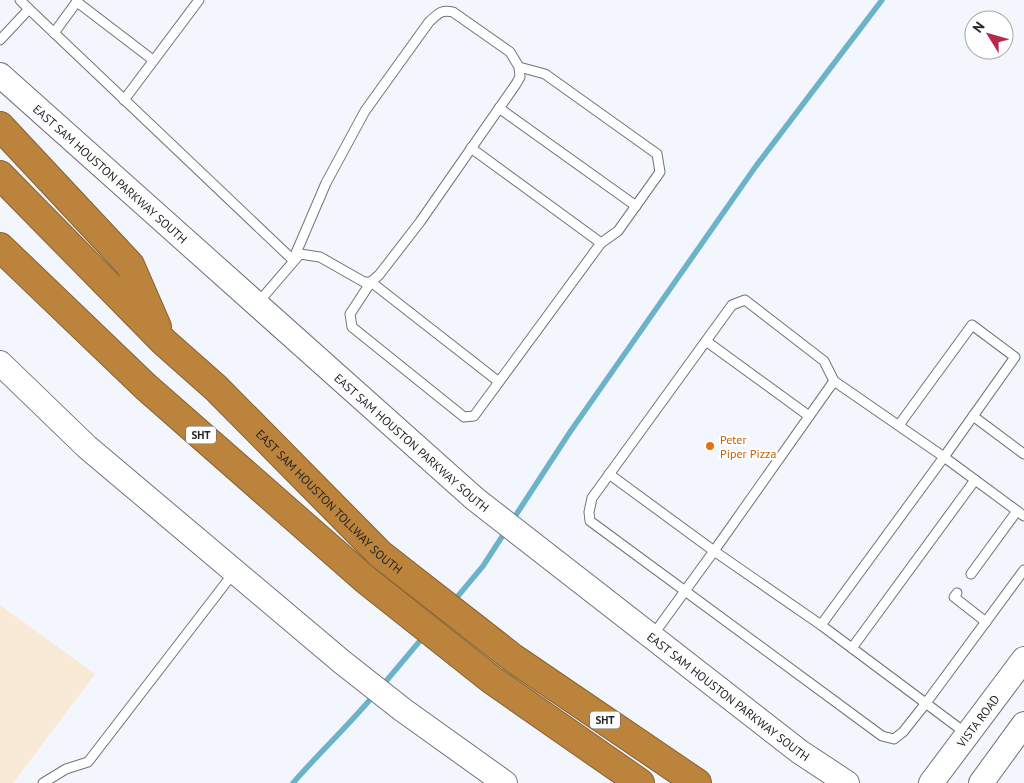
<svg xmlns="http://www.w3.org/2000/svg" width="1024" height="783" font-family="'PT Sans',sans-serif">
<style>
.industrial{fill:#f9e9d7}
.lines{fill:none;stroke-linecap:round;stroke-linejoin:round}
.stream{stroke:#6cb3c9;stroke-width:5.5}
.lane-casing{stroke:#6f737b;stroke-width:11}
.secondary-casing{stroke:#6f737b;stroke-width:26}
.highway-casing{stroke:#866234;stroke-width:30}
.lane{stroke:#fff;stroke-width:9}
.secondary{stroke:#fff;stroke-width:24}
.highway{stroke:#bb833b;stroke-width:28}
.food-dot{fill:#e8710a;stroke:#fff;stroke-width:2}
.labels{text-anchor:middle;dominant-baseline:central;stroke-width:4.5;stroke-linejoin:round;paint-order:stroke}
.shield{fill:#fff;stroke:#656668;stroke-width:1}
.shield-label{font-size:11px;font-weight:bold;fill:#232528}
.street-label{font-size:12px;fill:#232528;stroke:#fff}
.food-label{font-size:12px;fill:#c56008;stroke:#fff;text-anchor:start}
</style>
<rect width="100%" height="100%" fill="#f3f6fd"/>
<path class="industrial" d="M0,605L95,674L13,783H0Z"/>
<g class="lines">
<g class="stream">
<path d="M512,521L570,432L756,166L882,0"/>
<path d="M453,602L483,566L507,529"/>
<path d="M382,686L424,636"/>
<path d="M293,783C319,753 348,726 374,695"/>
</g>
<g class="lane-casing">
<g id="lane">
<path d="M77,2L153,60"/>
<path d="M29,9L293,260L326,183L365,111L429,22C438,14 441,9 453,12L510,52L519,67L520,77L516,84L420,222L379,275L371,282H364L320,257L300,254L257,304"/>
<path d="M54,33L78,0"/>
<path d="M0,40L29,9L20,0"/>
<path d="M519,67L545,74L657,154L660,172L618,231L601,243"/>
<path d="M124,100L199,0"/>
<path d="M499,108L636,206"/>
<path d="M471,148L601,243L474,416L464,417L352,327L350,314L371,282L499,382"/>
<path d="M706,341L809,416"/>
<path d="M973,416L1024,454"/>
<path d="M899,425L972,325L1015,357L944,457L834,381L824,361L745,300L732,305L592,498L589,512L590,521L882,736L894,739L903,732L926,703L1024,570"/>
<path d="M609,474L714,551L834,381"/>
<path d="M971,574L1017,511"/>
<path d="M957,593L954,597L986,622"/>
<path d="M821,625L944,457L1024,516"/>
<path d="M653,635L714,551L821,625L967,734"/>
<path d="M852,648L975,480"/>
<path d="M43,783L66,769L88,762L235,571"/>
</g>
</g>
<g class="secondary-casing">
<g id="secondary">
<path id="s1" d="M0,75L475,499L800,752L847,783"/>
<path d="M0,363L87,447L342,662L403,710L505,783"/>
<path id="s2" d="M931,783L1024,659"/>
<path d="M981,783L1024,724"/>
</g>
</g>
<g class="highway-casing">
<g id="highway">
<path d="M0,126L130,265L157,327"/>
<path id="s3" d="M0,175L164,342L216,388L380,554L513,658L697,783"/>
<path d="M0,247L146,387L366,580L492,680L640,783"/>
</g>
</g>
<use href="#lane" class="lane"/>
<use href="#secondary" class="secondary"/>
<use href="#highway" class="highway"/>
</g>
<circle class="food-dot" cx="710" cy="446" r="5"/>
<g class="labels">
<g class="shield">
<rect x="186" y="426.5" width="30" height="17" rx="4"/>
<rect x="590" y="711.5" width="30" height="17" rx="4"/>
</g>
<g class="shield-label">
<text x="201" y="435">SHT</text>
<text x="605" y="720">SHT</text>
</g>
<g class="street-label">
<text stroke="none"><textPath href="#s1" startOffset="148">EAST SAM HOUSTON PARKWAY SOUTH</textPath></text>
<text stroke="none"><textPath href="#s1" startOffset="552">EAST SAM HOUSTON PARKWAY SOUTH</textPath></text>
<text stroke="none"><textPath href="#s3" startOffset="464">EAST SAM HOUSTON TOLLWAY SOUTH</textPath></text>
<text stroke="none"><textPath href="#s1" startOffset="958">EAST SAM HOUSTON PARKWAY SOUTH</textPath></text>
<text stroke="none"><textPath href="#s2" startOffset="78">VISTA ROAD</textPath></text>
</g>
<g class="food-label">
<text x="720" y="439">Peter<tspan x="720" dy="14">Piper Pizza</tspan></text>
</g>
</g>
<g transform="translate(989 35) rotate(307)"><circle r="24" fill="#ffffff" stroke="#a7a8a9"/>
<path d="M0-4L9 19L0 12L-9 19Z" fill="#b8274c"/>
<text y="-8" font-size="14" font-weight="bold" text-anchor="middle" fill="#232528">N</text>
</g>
</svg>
